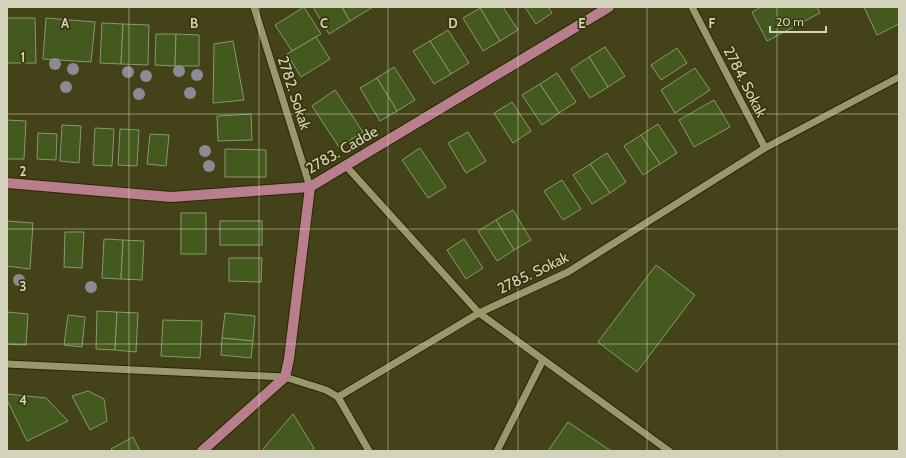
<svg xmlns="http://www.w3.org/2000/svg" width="906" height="458" font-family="Cabin,sans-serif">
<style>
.building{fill:#43591d;stroke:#879970}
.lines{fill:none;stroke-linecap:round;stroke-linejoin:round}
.minor-casing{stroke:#2a2800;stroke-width:9}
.major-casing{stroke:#2a2800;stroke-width:12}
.minor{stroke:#99986d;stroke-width:7}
.major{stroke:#b87e8d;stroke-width:10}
.tree{fill:#8c8a93}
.grid{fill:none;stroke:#d3d3bc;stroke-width:1;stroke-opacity:0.55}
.labels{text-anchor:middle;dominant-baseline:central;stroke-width:3.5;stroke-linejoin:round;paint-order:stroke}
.street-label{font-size:15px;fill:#d3d3bc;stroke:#39370d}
.grid-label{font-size:13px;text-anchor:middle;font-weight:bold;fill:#d3d3bc;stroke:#39370d;stroke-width:3.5;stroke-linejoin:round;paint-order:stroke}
</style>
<rect width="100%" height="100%" fill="#444218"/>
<g class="building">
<path d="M304,7L321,34L292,51L275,25Z"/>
<path d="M313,7H342L350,21L329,34Z"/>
<path d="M342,7H373L350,21Z"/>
<path d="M481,7H503L518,30L500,41L480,8Z"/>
<path d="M525,7H548L552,13L536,24Z"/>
<path d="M761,7H817L820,13L767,41L752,12Z"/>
<path d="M864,7H899V24L877,35Z"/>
<path d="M480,8L500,41L483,51L463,18Z"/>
<path d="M7,18H35L36,63H7Z"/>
<path d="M46,18L95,22L91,62L43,59Z"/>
<path d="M102,23L123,24L121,64L100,63Z"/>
<path d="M123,24L149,25L148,65L121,64Z"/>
<path d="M448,30L469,63L451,74L430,41Z"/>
<path d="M156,34H176L175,66L155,65Z"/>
<path d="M176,34L199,35V66H175Z"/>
<path d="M316,37L330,59L301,77L287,54Z"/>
<path d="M233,41L244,100L213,103L214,44Z"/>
<path d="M430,41L451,74L434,84L413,51Z"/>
<path d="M605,47L625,76L608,87L589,57Z"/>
<path d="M677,48L687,63L661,80L651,65Z"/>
<path d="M589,57L608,87L590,98L571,69Z"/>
<path d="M394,67L415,100L397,111L377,78Z"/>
<path d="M695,68L710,90L675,113L661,90Z"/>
<path d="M557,73L576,102L559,113L540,84Z"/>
<path d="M377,78L397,111L380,121L360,88Z"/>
<path d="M540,84L559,113L542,125L522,95Z"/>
<path d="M335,90L363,132L339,147L312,106Z"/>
<path d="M714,100L730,127L694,147L679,120Z"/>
<path d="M512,102L531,131L513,143L494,113Z"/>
<path d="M251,114L252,140L218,141L217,116Z"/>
<path d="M7,120L26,121L24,159H7Z"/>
<path d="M658,124L677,153L660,164L641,135Z"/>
<path d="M62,125L81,126L79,163L60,161Z"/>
<path d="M95,128L114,129L112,166L93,165Z"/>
<path d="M120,129L139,130L137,166L118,165Z"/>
<path d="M468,132L486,161L466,173L448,143Z"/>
<path d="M38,133L57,134L56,160L37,159Z"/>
<path d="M150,134L169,135L166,166L147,164Z"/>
<path d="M641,135L660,164L643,175L624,146Z"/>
<path d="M420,148L446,187L428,198L402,160Z"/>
<path d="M225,149L266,150V177H225Z"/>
<path d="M607,153L626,182L610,193L590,164Z"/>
<path d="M590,164L610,193L592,204L573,175Z"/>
<path d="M562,180L581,209L563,220L544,191Z"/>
<path d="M513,210L531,240L514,250L496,220Z"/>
<rect x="181" y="213" width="25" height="41"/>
<path d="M496,220L514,250L497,261L478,231Z"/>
<path d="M7,221L33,223L30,269L7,266Z"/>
<rect x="220" y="221" width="42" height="24"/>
<path d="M65,232H84L82,268L64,267Z"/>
<path d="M104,239L123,240L121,279L102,278Z"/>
<path d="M464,239L483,268L466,279L447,250Z"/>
<path d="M123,240L144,241L142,280L121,279Z"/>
<path d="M229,258H262L261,282L229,281Z"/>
<path d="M656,265L695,295L637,372L598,342Z"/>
<path d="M97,311L117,312L115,350L96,349Z"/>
<path d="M7,312L28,314L26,345L7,344Z"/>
<path d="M117,312L138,313L136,352L115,350Z"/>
<path d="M225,313L255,316L253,341L222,338Z"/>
<path d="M68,315L85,317L82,347L64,345Z"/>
<path d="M163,320L202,321L200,358L161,356Z"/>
<path d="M222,338L253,341L251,358L221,355Z"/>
<path d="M88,391L104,399L107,421L90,430L72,396Z"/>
<path d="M7,394L46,398L68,421L27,441L7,400Z"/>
<path d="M293,414L314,448L312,451H266L263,449Z"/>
<path d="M568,422L611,451H548Z"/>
<path d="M133,437L140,451H113L111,449Z"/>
</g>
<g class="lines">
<g class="minor-casing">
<g id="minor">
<path d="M254,7L310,187"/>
<path d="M692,7L765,148"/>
<path d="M346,166L479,313L568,272L765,148L899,77"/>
<path d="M7,364L285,377L326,390L338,397L369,451"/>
<path d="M338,397L479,313L669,451"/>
<path d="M497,451L543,360"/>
</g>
</g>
<g class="major-casing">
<g id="major">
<path d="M7,183L171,197L310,187L609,7"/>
<path d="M202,451L285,377L289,359L310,187"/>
</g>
</g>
<use href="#minor" class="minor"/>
<use href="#major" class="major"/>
</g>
<g class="tree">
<circle cx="55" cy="64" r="6"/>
<circle cx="73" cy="69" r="6"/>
<circle cx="179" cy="71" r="6"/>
<circle cx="128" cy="72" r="6"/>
<circle cx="197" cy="75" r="6"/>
<circle cx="146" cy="76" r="6"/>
<circle cx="66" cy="87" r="6"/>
<circle cx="190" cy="93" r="6"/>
<circle cx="139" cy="94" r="6"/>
<circle cx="205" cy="151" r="6"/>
<circle cx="209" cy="166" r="6"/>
<circle cx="19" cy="280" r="6"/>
<circle cx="91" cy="287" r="6"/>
</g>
<path class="grid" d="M129,7V451M259,7V451M388,7V451M518,7V451M647,7V451M777,7V451M7,114H899M7,229H899M7,344H899"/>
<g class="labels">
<g class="street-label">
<text transform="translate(745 82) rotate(63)">2784. Sokak</text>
<text transform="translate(294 93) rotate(72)">2782. Sokak</text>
<text transform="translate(342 150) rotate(-30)">2783. Cadde</text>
<text transform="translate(533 273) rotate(-26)">2785. Sokak</text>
</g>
</g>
<g class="grid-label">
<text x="65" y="28">A</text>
<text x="194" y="28">B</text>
<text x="324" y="28">C</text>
<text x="453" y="28">D</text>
<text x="582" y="28">E</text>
<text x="712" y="28">F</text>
<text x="23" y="62">1</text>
<text x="23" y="176">2</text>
<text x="23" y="291">3</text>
<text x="23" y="405">4</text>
</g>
<rect width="906" height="458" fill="none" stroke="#d3d3bc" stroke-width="16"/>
<path d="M770 26v6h56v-6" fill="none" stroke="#d3d3bc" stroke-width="2"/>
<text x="776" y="26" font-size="12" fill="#d3d3bc" stroke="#39370d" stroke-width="3" paint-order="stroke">20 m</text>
</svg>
